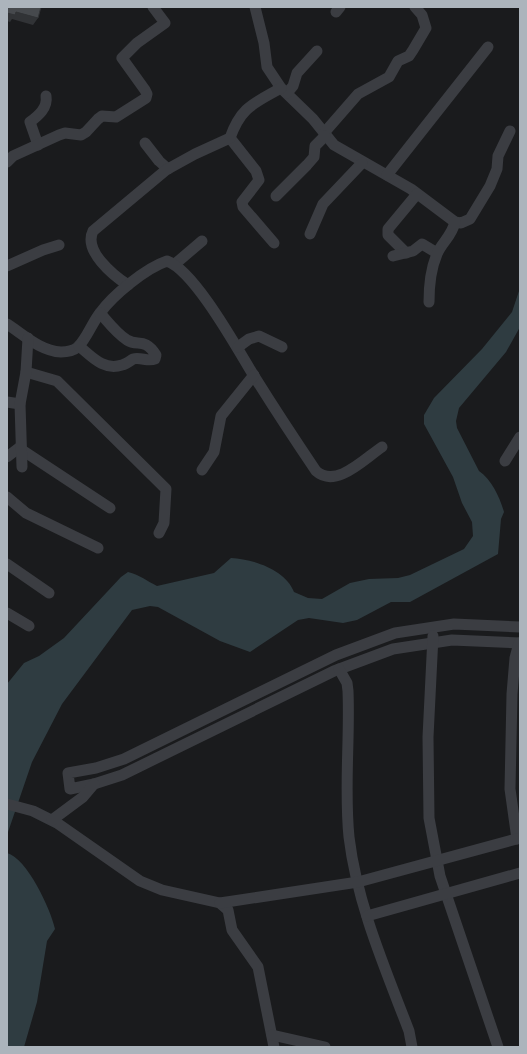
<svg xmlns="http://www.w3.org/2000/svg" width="527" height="1054" font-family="Montserrat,sans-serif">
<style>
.water{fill:#2f3c41}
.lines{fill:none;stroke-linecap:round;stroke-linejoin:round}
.minor{stroke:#3b3d42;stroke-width:11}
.shaded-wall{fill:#313336}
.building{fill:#46494d;stroke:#313336}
</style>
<rect width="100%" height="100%" fill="#1a1b1d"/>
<g class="water">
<path d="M520,288V327L506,352L459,408L456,421L457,428L479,471C492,480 500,498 504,512L501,519L498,554L410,602H391L357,620L343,623L309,618L298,620L250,652L220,641L158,607L150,606L132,610L62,704L32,762L7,835V684L24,663L39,656L64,638L121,577L128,572C140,575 147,581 157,586L214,573L231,558C253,559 286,570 294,592L308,598L322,599L350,583L369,579L398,578L410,575L464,549L473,536L472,522L462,503L453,477L424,424V415L434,398L482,349L512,312Z"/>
<path d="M7,853C27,858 51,910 55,929L47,941L37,1002L24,1047H7Z"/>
</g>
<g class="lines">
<g class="minor">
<path d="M255,7L264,43L267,67L281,88L313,119L334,145L411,189L455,222L461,223L470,219L490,186L497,169L498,156L510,131"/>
<path d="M336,12L340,7"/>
<path d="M287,93L293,86L297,73L317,51"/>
<path d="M324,133L358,94L389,77L398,61L409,56L413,50L426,28L422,15L415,7"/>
<path d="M230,138L256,171L259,180L242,202L243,207L274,243"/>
<path d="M145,143L159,161L168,169"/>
<path d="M38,145L30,122C38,116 48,108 46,96"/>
<path d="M7,162L13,156L59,135L65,133L81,135L86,132L98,119L102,116L116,117L146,98L147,94L145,90L122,58L137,43L165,23L153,7"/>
<path d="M387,175L488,47"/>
<path d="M276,196L307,165L314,157L315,146L325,136"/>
<path d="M310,234L323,204L362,163"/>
<path d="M406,253L388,235V229L417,194"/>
<path d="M393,256L413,251L422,244L437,253"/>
<path d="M175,264L202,241"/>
<path d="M7,266L43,250L59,245"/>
<path d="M128,285C114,276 83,251 93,231L166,170L195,154L230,138C241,107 253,104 281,88"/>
<path d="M429,302C429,287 431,268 437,254C442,242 452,236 455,222"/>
<path d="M7,324C23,334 40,351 61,352C67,352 73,351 78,347C87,338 92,323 100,313C113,295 146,268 167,261C195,271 238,350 254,376C274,408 295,440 316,471C336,489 364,459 382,447"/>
<path d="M79,346C92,357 104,371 122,365C126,364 130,361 133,359C141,357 148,362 155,359L156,355C144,337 138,347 127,340C117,334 108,322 100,313"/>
<path d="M238,347L249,339L259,336L282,347"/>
<path d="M26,372L57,381L166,489L164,523L159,533"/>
<path d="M7,402L20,404"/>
<path d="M22,450L110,508"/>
<path d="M7,457L20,447"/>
<path d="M505,461L520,437"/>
<path d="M22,467L20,404L26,372L28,338"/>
<path d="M202,470L214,452L221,416L254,375"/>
<path d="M7,497L26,513L98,548"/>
<path d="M7,564L49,593"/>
<path d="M7,613L29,626"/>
<path d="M520,627L454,624L395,633L336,655L124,759L96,768L68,773L70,789L94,784L122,775L334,671L393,649L452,640L520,643"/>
<path d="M433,636L428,737L429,818L440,876L498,1047"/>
<path d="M339,669L347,683L348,691C350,740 344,788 349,837C357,904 385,968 409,1031L412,1047"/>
<path d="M7,804L33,811L57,823L140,881L162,890L220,903L228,910L232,930L258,967L274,1047"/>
<path d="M52,820L83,797L94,784"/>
<path d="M517,839L510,789L512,694L515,658L519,643"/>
<path d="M220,903L358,882L520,838"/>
<path d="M367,916L520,873"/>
<path d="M272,1035L325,1047"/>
</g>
</g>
<path class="shaded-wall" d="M16,12L38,18L33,25L12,19L10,22L7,21V13Z"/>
<path class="building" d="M7,7H41L38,18L16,12L15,15L7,13Z"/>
<rect width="527" height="1054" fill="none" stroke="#acb4bc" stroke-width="16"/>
</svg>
